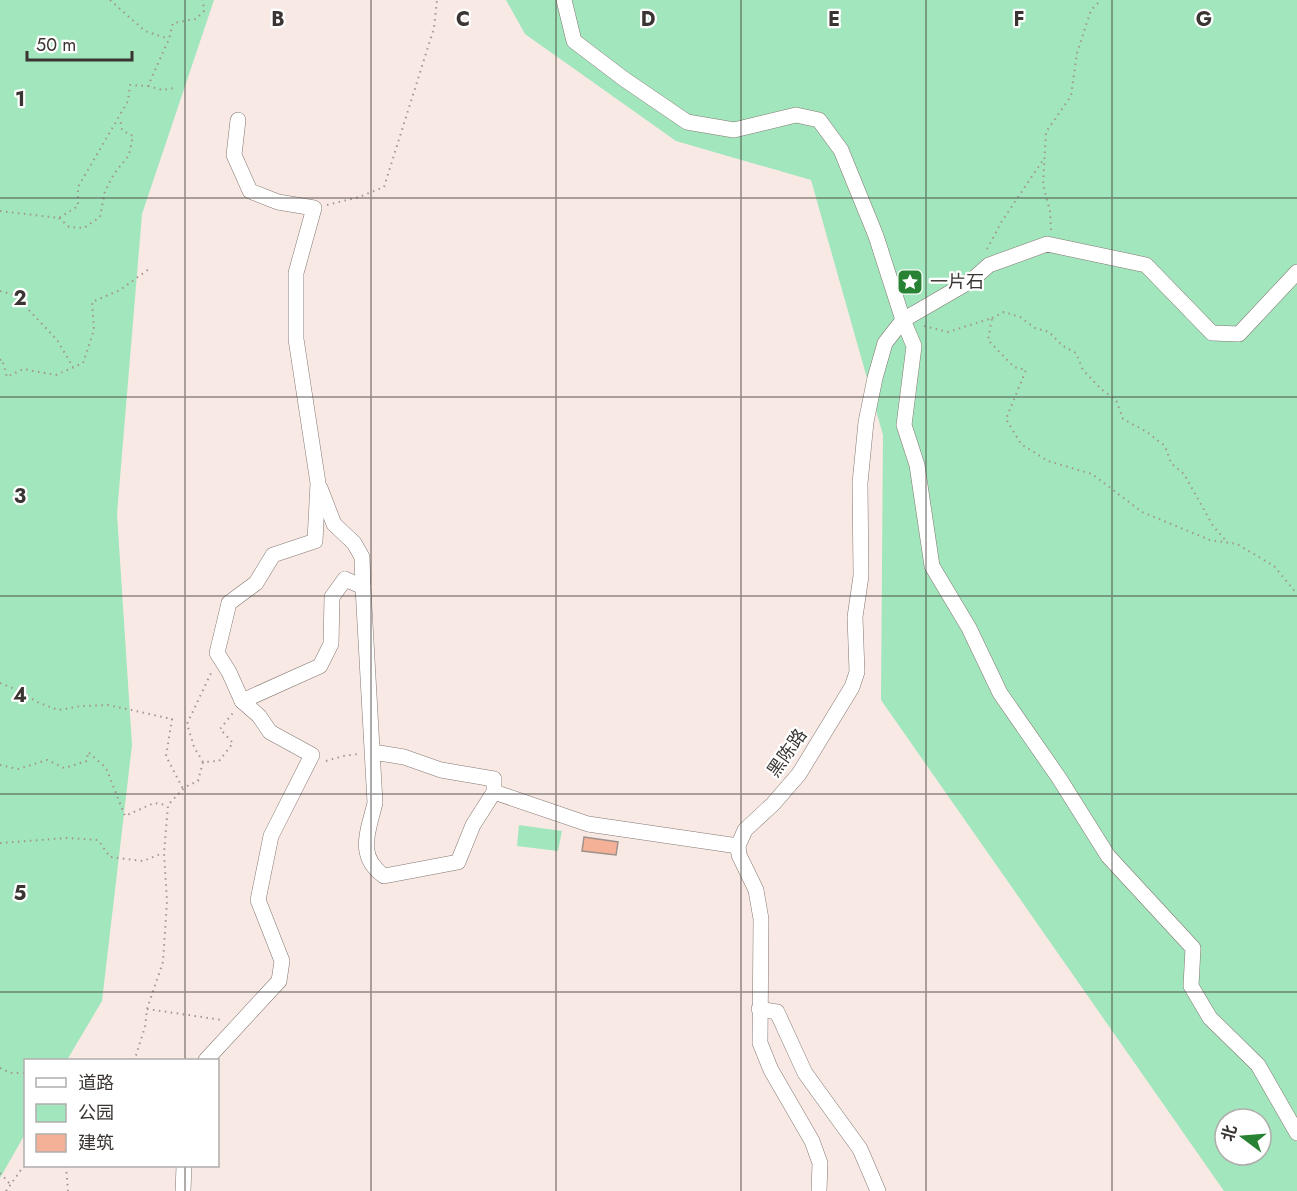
<svg xmlns="http://www.w3.org/2000/svg" width="1297" height="1191" font-family="Jost,'Noto Sans SC',sans-serif">
<style>
.green{fill:#a1e6bc;fill-rule:evenodd}
.building{fill:#f5b198;stroke:#9e918c;stroke-width:1.5}
.lines{fill:none;stroke-linecap:round;stroke-linejoin:round}
.minor-casing{stroke:#847772;stroke-width:16}
.path{stroke:#a19692;stroke-width:2;stroke-dasharray:1.5 4.5;stroke-linecap:butt}
.minor{stroke:#fff;stroke-width:15}
.grid{fill:none;stroke:#3a3532;stroke-width:1.5;stroke-opacity:0.55}
.labels{text-anchor:middle;dominant-baseline:central;stroke-width:4.5;stroke-linejoin:round;paint-order:stroke}
.poi-label{font-size:18px;fill:#3a3532;stroke:#fff;text-anchor:start}
.street-label{font-size:18px;fill:#3a3532;stroke:#fff}
.grid-label{font-size:20px;text-anchor:middle;font-weight:bold;fill:#3a3532;stroke:#fff;stroke-width:4.5;stroke-linejoin:round;paint-order:stroke}
</style>
<rect width="100%" height="100%" fill="#f8e9e4"/>
<g class="green">
<path d="M0,0H214L142,214L117,514L132,745L102,1001L67,1060H26L25,1134L0,1178Z"/>
<path d="M506,0H1297V1191H1224L881,700L883,435L811,180L676,141L525,34ZM1225,1119H1261V1155H1225Z"/>
<path d="M519,825L562,831L558,851L517,846Z"/>
</g>
<path class="building" d="M584,837L618,842L616,855L582,851Z"/>
<g class="lines">
<g class="minor-casing">
<g id="minor">
<path d="M564,0L574,41L624,79L687,122L734,130L796,115L819,120L841,150L876,236L903,320L914,346L904,425L917,465L932,566L969,628L1000,693L1059,778L1108,856L1193,948L1191,986L1210,1018L1258,1065L1297,1133"/>
<path d="M320,488L334,524L354,543L362,557L363,587"/>
<path d="M242,701L320,666L331,644L332,597L345,579L363,587L375,803C368,832 356,856 384,876L458,862L473,825L494,792V779L441,770L404,757L373,752"/>
<path d="M494,792L588,824L738,846"/>
<path d="M759,1009L777,1012L805,1073L860,1149L878,1191"/>
<path d="M206,1060L279,981L282,961L258,900L271,836L312,755L270,732L259,716L242,701L229,672L217,653L229,603L256,583L273,555L315,541L318,483L296,339V273L314,208L278,202L250,191L234,155L238,120"/>
<path d="M183,1191L184,1166"/>
<path d="M819,1191L820,1163L812,1141L771,1070L760,1043L761,919L756,890L739,855L738,846L745,830L773,804L799,774L852,687L857,672L855,617L861,576L860,483L866,422L875,378L885,343L903,320L972,280L989,265L1047,244L1146,265L1212,333L1239,334L1297,272"/>
</g>
</g>
<g class="path">
<path d="M110,0L145,31L169,39"/>
<path d="M148,86L162,90L175,88"/>
<path d="M327,205L359,197L384,187L434,28L437,0"/>
<path d="M0,211L59,218L78,206V187L128,101L130,85L148,86L169,39L173,23L196,19L204,11L203,0"/>
<path d="M59,218L69,227L84,228L100,217L105,191L114,174L129,155L133,136L122,130L120,118"/>
<path d="M1051,230L1050,211L1043,185L1046,132L1071,96L1077,53L1091,10L1101,0"/>
<path d="M987,249L1002,221L1043,160"/>
<path d="M0,291L15,295L57,340L73,367"/>
<path d="M992,318L1004,312L1020,317L1035,328L1049,332L1063,346L1076,353L1083,370L1101,389L1116,400L1123,419L1147,432L1165,446L1171,463L1184,474L1213,526L1227,542"/>
<path d="M924,326L948,332L992,318L988,340L1014,367L1026,370L1006,419L1021,444L1048,461L1092,474L1142,512L1210,540L1237,544L1274,566L1297,594"/>
<path d="M0,360L2,359L7,377L23,369L56,375L83,363L94,330L92,302L120,290L149,269"/>
<path d="M0,683L20,691L37,702L58,710L81,706L108,705L172,719L166,756L183,789"/>
<path d="M326,761L343,756L358,754"/>
<path d="M203,762L194,747L187,724L211,673"/>
<path d="M0,765L18,769L47,760L64,768L87,761L88,752L106,768L125,816L154,803L167,805"/>
<path d="M0,843L67,838L98,840L110,857L143,861L163,853"/>
<path d="M147,1009L222,1020"/>
<path d="M132,1060L136,1055L145,1027L147,1009L163,962L167,901L164,853L168,805L185,787L198,781L203,762L219,761L233,743L220,729L233,713"/>
<path d="M0,1068L10,1073H26"/>
<path d="M66,1166L68,1191"/>
<path d="M0,1173L10,1184"/>
<path d="M6,1191L23,1167L26,1166"/>
</g>
<use href="#minor" class="minor"/>
</g>
<path class="grid" d="M185,0V1060M371,0V1191M556,0V1191M741,0V1191M926,0V1191M1112,0V1191M0,198H1297M0,397H1297M0,596H1297M0,794H1297M0,992H1297M185,1166V1191"/>
<defs>
<g id="sight-square" transform="scale(1.35)"><rect x="-9" y="-9" width="18" height="18" rx="4" fill="#278333" stroke="#fff"/><path d="M0-6L1.8-2.2L6-1.7L2.9 1.2L3.7 5.4L0 3.3L-3.7 5.4L-2.9 1.2L-6-1.7L-1.8-2.2Z" fill="#fff"/></g>
</defs>
<g fill-rule="evenodd">
<use href="#sight-square" x="910" y="282"/>
</g>
<g class="labels">
<g class="poi-label">
<text x="930" y="282">一片石</text>
</g>
<g class="street-label">
<text transform="translate(787 753) rotate(-55)">黑陈路</text>
</g>
</g>
<g class="grid-label">
<text x="278" y="26">B</text>
<text x="463" y="26">C</text>
<text x="648" y="26">D</text>
<text x="834" y="26">E</text>
<text x="1019" y="26">F</text>
<text x="1204" y="26">G</text>
<text x="20" y="106">1</text>
<text x="20" y="305">2</text>
<text x="20" y="503">3</text>
<text x="20" y="702">4</text>
<text x="20" y="900">5</text>
</g>
<rect x="24" y="1059" width="195" height="108" fill="#ffffff" stroke="#b0aead" stroke-width="1.5"/>
<rect x="36" y="1078" width="30" height="9" fill="#ffffff" stroke="#b0aead" stroke-width="1.5"/>
<text x="78" y="1089" font-size="18" fill="#3a3532">道路</text>
<rect x="36" y="1104" width="30" height="18" fill="#a1e6bc" stroke="#b0aead" stroke-width="1.5"/>
<text x="78" y="1119" font-size="18" fill="#3a3532">公园</text>
<rect x="36" y="1134" width="30" height="18" fill="#f5b198" stroke="#b0aead" stroke-width="1.5"/>
<text x="78" y="1149" font-size="18" fill="#3a3532">建筑</text>
<g transform="translate(1243 1137) rotate(286)"><circle r="28" fill="#ffffff" stroke="#b0aead" stroke-width="1.5"/>
<path d="M0-4.5L10 22L0 15L-10 22Z" fill="#278333"/>
<text y="-9" font-size="16" font-weight="bold" text-anchor="middle" fill="#3a3532">北</text>
</g>
<path d="M27 51v9h105v-9" fill="none" stroke="#3a3532" stroke-width="3"/>
<text x="36" y="51" font-size="18" fill="#3a3532" stroke="#ffffff" stroke-width="4.5" paint-order="stroke">50 m</text>
</svg>
